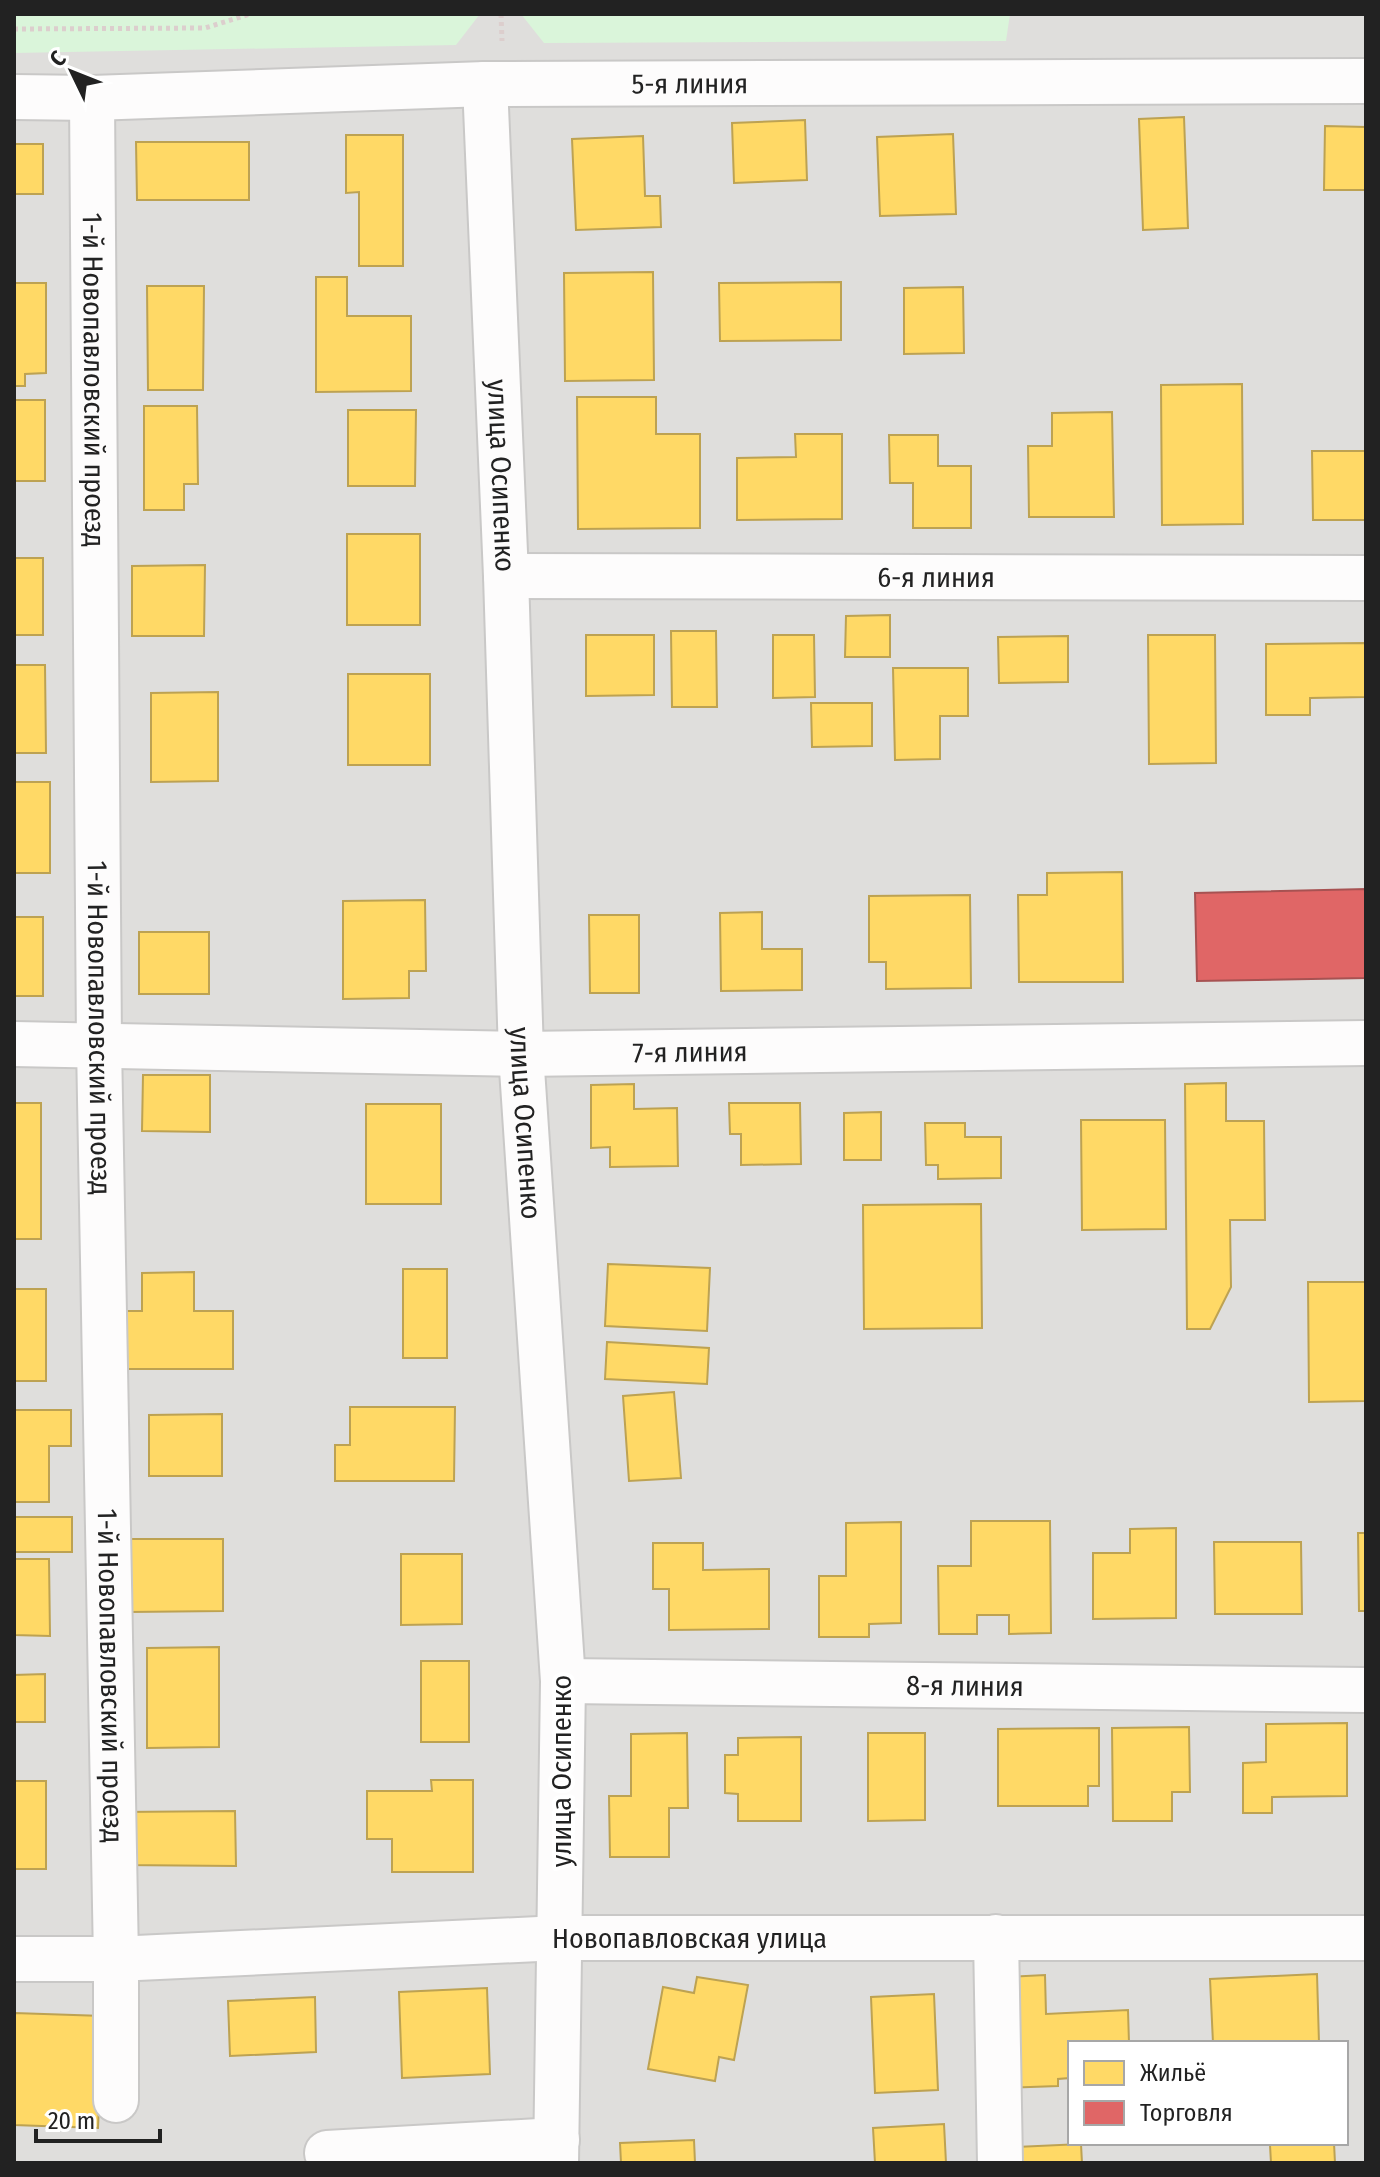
<svg xmlns="http://www.w3.org/2000/svg" width="1380" height="2177" font-family="'Fira Sans Condensed',sans-serif">
<style>
.residential{fill:#dfdedc;fill-rule:evenodd}
.park{fill:#daf5da}
.homes{fill:#ffd966;stroke:#bda252;stroke-width:2}
.shops{fill:#e06666;stroke:#a75252;stroke-width:2}
.lines{fill:none;stroke-linecap:round;stroke-linejoin:round}
.minor-casing{stroke:#c9c8c7;stroke-width:48}
.path{stroke:#dccecd;stroke-width:5;stroke-dasharray:4 4;stroke-linecap:butt}
.minor{stroke:#fdfcfc;stroke-width:44}
.labels{text-anchor:middle;dominant-baseline:central;stroke-width:8;stroke-linejoin:round;paint-order:stroke}
.street-label{font-size:28px;fill:#222;stroke:#fff}
</style>
<rect width="100%" height="100%" fill="#f0eeeb"/>
<path class="residential" d="M14,14H1366V2163H14ZM1070,2043H1346V2143H1070Z"/>
<g class="park">
<path d="M14,14H480L456,45L14,53Z"/>
<path d="M521,14H1010L1006,41L544,43Z"/>
</g>
<g class="homes">
<path d="M1184,117L1188,228L1143,230L1139,119Z"/>
<path d="M805,120L807,180L734,183L732,123Z"/>
<path d="M1325,126L1366,127V190H1324Z"/>
<path d="M953,134L956,214L880,216L877,137Z"/>
<path d="M346,135H403V266H359V192L346,193Z"/>
<path d="M643,136L645,196H660L661,227L576,230L572,139Z"/>
<path d="M136,142H249V200H137Z"/>
<rect x="14" y="144" width="29" height="50"/>
<path d="M653,272L654,380L565,381L564,273Z"/>
<path d="M316,277H347V316H411V391L316,392Z"/>
<path d="M841,282V340L720,341L719,283Z"/>
<path d="M14,283H46V373L25,374V386H14Z"/>
<path d="M147,286H204L203,390H148Z"/>
<path d="M963,287L964,353L904,354V288Z"/>
<path d="M1242,384L1243,524L1162,525L1161,385Z"/>
<path d="M577,397H656V434H700V528L578,529Z"/>
<rect x="14" y="400" width="31" height="81"/>
<path d="M144,406H197L198,484H184V510H144Z"/>
<path d="M348,410H416L415,486H348Z"/>
<path d="M1112,412L1114,517H1029L1028,446H1052V413Z"/>
<path d="M795,434H842V519L737,520V458L796,457Z"/>
<path d="M889,435H938V466H971V528H913V483H890Z"/>
<path d="M1312,451H1366V520H1313Z"/>
<rect x="347" y="534" width="73" height="91"/>
<rect x="14" y="558" width="29" height="77"/>
<path d="M205,565L204,636H132V566Z"/>
<path d="M890,615V657H845L846,616Z"/>
<path d="M671,631H716L717,707H672Z"/>
<path d="M586,635H654V695L586,696Z"/>
<path d="M773,635H814L815,697L773,698Z"/>
<path d="M1148,635H1215L1216,763L1149,764Z"/>
<path d="M1068,636V682L999,683L998,637Z"/>
<path d="M1366,643V697L1310,698V715H1266V644Z"/>
<path d="M14,665H45L46,753H14Z"/>
<path d="M893,668H968V716H940V759L895,760Z"/>
<rect x="348" y="674" width="82" height="91"/>
<path d="M218,692V781L151,782V693Z"/>
<path d="M811,703H872V746L812,747Z"/>
<rect x="14" y="782" width="36" height="91"/>
<path d="M1122,872L1123,982H1019L1018,895H1047V873Z"/>
<path d="M970,895L971,988L886,989V962H869V896Z"/>
<path d="M425,900L426,971H409V998L343,999V901Z"/>
<path d="M762,912V949H802V990L721,991L720,913Z"/>
<path d="M589,915H639V993H590Z"/>
<rect x="14" y="917" width="29" height="79"/>
<rect x="139" y="932" width="70" height="62"/>
<path d="M143,1075H210V1132L142,1131Z"/>
<path d="M1226,1083V1121H1264L1265,1220H1230L1231,1287L1210,1329H1187L1185,1084Z"/>
<path d="M634,1084V1109L677,1108L678,1166L610,1167V1147L591,1148V1085Z"/>
<rect x="14" y="1103" width="27" height="136"/>
<path d="M729,1103H800L801,1164L741,1165V1134H730Z"/>
<rect x="366" y="1104" width="75" height="100"/>
<path d="M881,1112V1160H844V1113Z"/>
<path d="M1081,1120H1165L1166,1229L1082,1230Z"/>
<path d="M925,1123H965V1137H1001V1178L938,1179V1165H926Z"/>
<path d="M981,1204L982,1328L864,1329L863,1205Z"/>
<path d="M608,1264L710,1268L707,1331L605,1326Z"/>
<rect x="403" y="1269" width="44" height="89"/>
<path d="M194,1272V1311H233V1369H119V1311H142V1273Z"/>
<path d="M1308,1282H1366V1401L1309,1402Z"/>
<rect x="14" y="1289" width="32" height="92"/>
<path d="M607,1342L709,1348L707,1384L605,1379Z"/>
<path d="M674,1392L681,1478L629,1481L623,1396Z"/>
<path d="M350,1407H455L454,1481H335V1445H350Z"/>
<path d="M14,1410H71V1446H49V1502H14Z"/>
<path d="M222,1414V1476H149V1415Z"/>
<rect x="14" y="1517" width="58" height="35"/>
<path d="M971,1521H1050L1051,1633L1009,1634V1615H977V1634H939L938,1566H971Z"/>
<path d="M901,1522V1623L869,1624V1637H819V1576H846V1523Z"/>
<path d="M1176,1528V1618L1093,1619V1553H1130V1529Z"/>
<path d="M1358,1533H1366V1611H1359Z"/>
<path d="M128,1539H223V1611L129,1612Z"/>
<path d="M1214,1542H1301L1302,1614H1215Z"/>
<path d="M653,1543H703V1570L769,1569V1629L669,1630V1589H653Z"/>
<path d="M401,1554H462V1624L401,1625Z"/>
<path d="M14,1559H49L50,1636L14,1635Z"/>
<path d="M219,1647V1747L147,1748V1648Z"/>
<rect x="421" y="1661" width="48" height="81"/>
<path d="M45,1674V1722H14V1675Z"/>
<path d="M1347,1723V1796L1272,1797V1813H1243V1763L1266,1762V1724Z"/>
<path d="M1189,1727L1190,1792H1172V1821H1113L1112,1728Z"/>
<path d="M1099,1728V1786H1088V1806H998V1729Z"/>
<path d="M687,1733L688,1808H669V1857H610L609,1796H631V1734Z"/>
<path d="M868,1733H925V1820L868,1821Z"/>
<path d="M801,1737V1821H738V1794L725,1793V1755H738V1738Z"/>
<path d="M431,1780H473V1872H392V1839H367V1791H432Z"/>
<rect x="14" y="1781" width="32" height="88"/>
<path d="M235,1811L236,1866L121,1865V1812Z"/>
<path d="M1317,1974L1319,2043H1213L1210,1979Z"/>
<path d="M1045,1975L1046,2014L1128,2010L1129,2043H1070V2078L1058,2079V2086L1002,2088L1006,1977Z"/>
<path d="M697,1977L748,1985L734,2060L719,2057L715,2081L648,2069L663,1987L694,1993Z"/>
<path d="M487,1988L490,2074L402,2078L399,1992Z"/>
<path d="M934,1994L938,2090L875,2093L871,1997Z"/>
<path d="M315,1997L316,2052L230,2056L228,2001Z"/>
<path d="M14,2013L103,2016L98,2128L14,2125Z"/>
<path d="M944,2124L946,2163H875L873,2128Z"/>
<path d="M694,2140L695,2163H621L620,2143Z"/>
<path d="M1334,2143L1335,2163H1271L1270,2145Z"/>
<path d="M1081,2144L1082,2163H1016V2147Z"/>
</g>
<path class="shops" d="M1366,889V978L1197,981L1195,893Z"/>
<g class="lines">
<g class="minor-casing">
<g id="minor">
<path id="s1" d="M485,84L506,576L521,1054L563,1681L556,2163"/>
<path id="s2" d="M14,97L92,98L485,84L1366,81"/>
<path id="s3" d="M92,98L99,1045L116,1959V2100"/>
<path id="s4" d="M506,576L1366,578"/>
<path id="s5" d="M14,1044L521,1054L1366,1043"/>
<path id="s6" d="M563,1681L1366,1690"/>
<path d="M996,1937L1000,2163"/>
<path id="s7" d="M14,1959H116L559,1938H1366"/>
<path d="M327,2153L557,2140"/>
</g>
</g>
<g class="path">
<path d="M501,14L502,41"/>
<path d="M14,29L205,28L250,14"/>
</g>
<use href="#minor" class="minor"/>
</g>
<g class="labels">
<g class="street-label">
<text stroke="none"><textPath href="#s2" startOffset="676">5-я линия</textPath></text>
<text stroke="none"><textPath href="#s3" startOffset="282">1-й Новопавловский проезд</textPath></text>
<text stroke="none"><textPath href="#s1" startOffset="392">улица Осипенко</textPath></text>
<text stroke="none"><textPath href="#s4" startOffset="430">6-я линия</textPath></text>
<text stroke="none"><textPath href="#s3" startOffset="930">1-й Новопавловский проезд</textPath></text>
<text stroke="none"><textPath href="#s5" startOffset="676">7-я линия</textPath></text>
<text stroke="none"><textPath href="#s1" startOffset="1040">улица Осипенко</textPath></text>
<text stroke="none"><textPath href="#s3" startOffset="1578">1-й Новопавловский проезд</textPath></text>
<text stroke="none"><textPath href="#s6" startOffset="402">8-я линия</textPath></text>
<text transform="translate(561 1771) rotate(-90)">улица Осипенко</text>
<text stroke="none"><textPath href="#s7" startOffset="676">Новопавловская улица</textPath></text>
</g>
</g>
<rect width="1380" height="2177" fill="none" stroke="#222222" stroke-width="32"/>
<rect x="1068" y="2041" width="280" height="104" fill="#ffffff" stroke="#a7a7a7" stroke-width="2"/>
<rect x="1084" y="2061" width="40" height="24" fill="#ffd966" stroke="#a7a7a7" stroke-width="2"/>
<text x="1140" y="2081" font-size="24" fill="#222222">Жильё</text>
<rect x="1084" y="2101" width="40" height="24" fill="#e06666" stroke="#a7a7a7" stroke-width="2"/>
<text x="1140" y="2121" font-size="24" fill="#222222">Торговля</text>
<g transform="translate(72 72) rotate(313)" stroke="#ffffff" stroke-width="6" paint-order="stroke">
<path d="M0-6L14 30L0 20L-14 30Z" fill="#222222"/>
<text y="-12" font-size="22" font-weight="bold" text-anchor="middle" fill="#222222">С</text>
</g>
<path d="M36 2129v12h124v-12" fill="none" stroke="#222222" stroke-width="4"/>
<text x="48" y="2129" font-size="24" fill="#222222" stroke="#ffffff" stroke-width="6" paint-order="stroke">20 m</text>
</svg>
